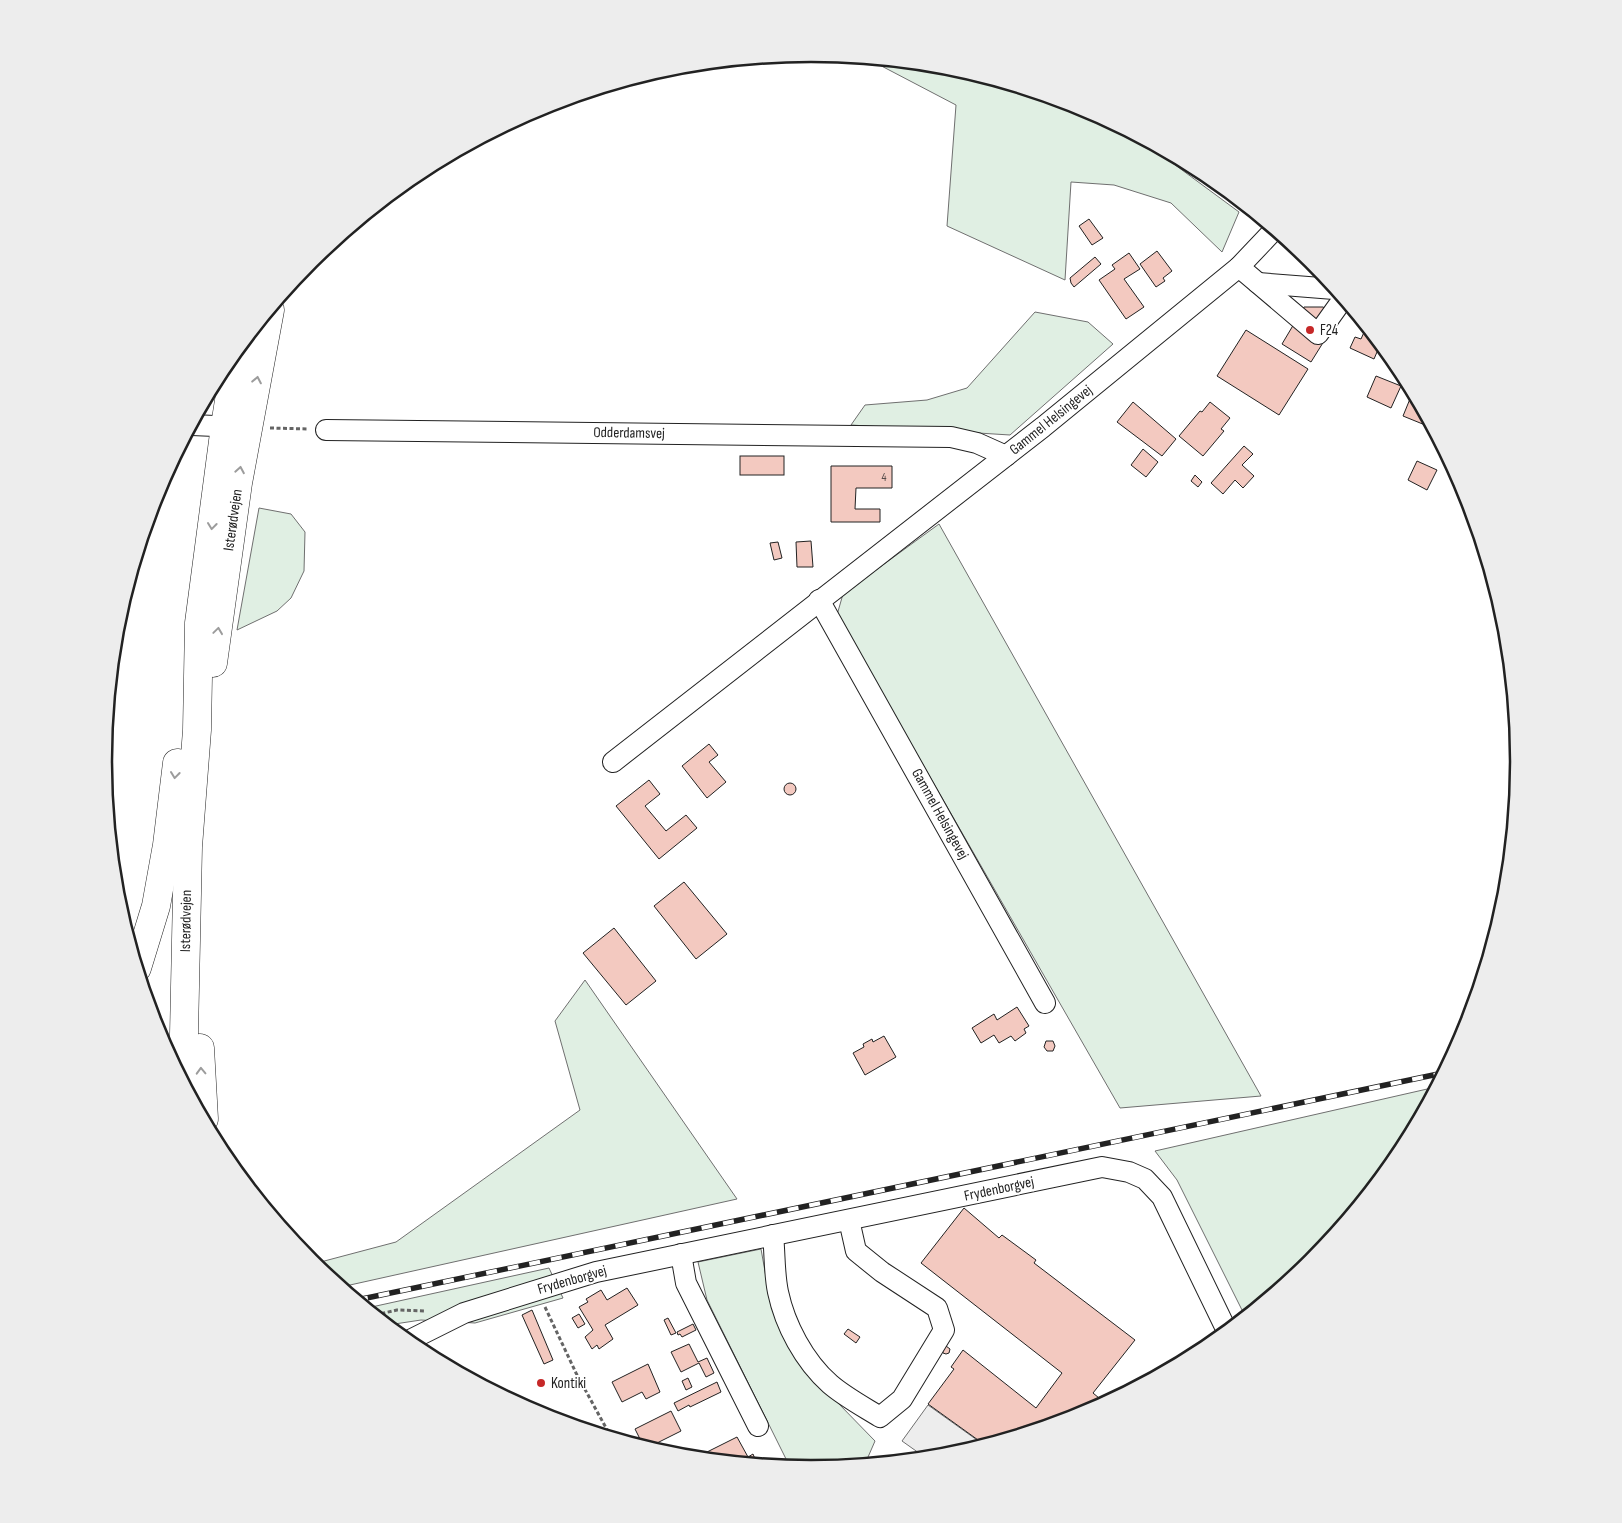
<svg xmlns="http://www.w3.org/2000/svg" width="1622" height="1523" font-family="'Sofia Sans Condensed',sans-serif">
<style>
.green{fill:#e0efe3;stroke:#6f6f6f}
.parking{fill:#ededed;stroke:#6f6f6f}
.building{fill:#f3c9c0;stroke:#222}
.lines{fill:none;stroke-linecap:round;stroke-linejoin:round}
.minor-casing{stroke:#222;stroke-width:22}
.highway-casing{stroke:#222;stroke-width:29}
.path{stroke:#646464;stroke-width:3;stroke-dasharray:4 2.5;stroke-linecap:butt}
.minor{stroke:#fff;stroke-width:20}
.highway{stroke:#fff;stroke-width:28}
.rail-casing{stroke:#222;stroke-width:5.5}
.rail{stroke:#fff;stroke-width:4;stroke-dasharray:11;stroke-linecap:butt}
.oneway{stroke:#9c9c9c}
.poi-dot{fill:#c62828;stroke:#fff;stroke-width:2}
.labels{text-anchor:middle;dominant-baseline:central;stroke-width:4;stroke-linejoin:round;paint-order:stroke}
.number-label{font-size:12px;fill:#564c4a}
.poi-label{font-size:15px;fill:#222;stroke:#fff;text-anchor:start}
.street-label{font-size:15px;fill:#222;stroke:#fff}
.rim{fill:none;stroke:#222;stroke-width:2.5}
</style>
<rect width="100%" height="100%" fill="#fff"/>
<g class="green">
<path d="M870,60L949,67L1082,108L1140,139L1239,212L1222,252L1171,203L1114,185L1071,182L1065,280L947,226L956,105Z"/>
<path d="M1035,312L1088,322L1113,344L1010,435L851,425L865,405L927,400L967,388Z"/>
<path d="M259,508L291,514L305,532L304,571L291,598L277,611L237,630Z"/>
<path d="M939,524L1261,1096L1120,1108L837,615L843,594Z"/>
<path d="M585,980L737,1199L341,1287L313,1264L396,1242L580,1110L555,1021Z"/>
<path d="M1436,1087L1399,1155L1311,1262L1245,1316L1177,1180L1155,1151Z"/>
<path d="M761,1249L766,1277L838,1403L875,1441L865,1464L811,1469L790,1467L707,1300L698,1262Z"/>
<path d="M549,1268L563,1298L475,1323L421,1320L388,1325L367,1308Z"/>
</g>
<path class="parking" d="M928,1405L984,1445L949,1456L926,1458L902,1441Z"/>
<g class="building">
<path d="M1089,219L1103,238L1092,245L1079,226Z"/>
<path d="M1157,251L1172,271L1163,278L1165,281L1156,287L1140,264Z"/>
<path d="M1129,253L1140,269L1124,279L1144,307L1126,319L1099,280L1115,269L1112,265Z"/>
<path d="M1095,257L1101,264L1074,287L1071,283L1070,278Z"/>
<path d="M1304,307H1323L1339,317L1311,362L1282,344Z"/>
<path d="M1246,330L1308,369L1279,415L1217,376Z"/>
<path d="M1365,330L1370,333L1380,345L1374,359L1350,348L1355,337L1361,339Z"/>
<path d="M1376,376L1401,386L1391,408L1367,397Z"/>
<path d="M1412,394L1414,395L1430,427L1403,416Z"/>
<path d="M1133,402L1176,439L1162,456L1117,422Z"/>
<path d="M1210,402L1230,418L1221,429L1224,431L1203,456L1179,436L1200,411L1202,412Z"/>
<path d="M1244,446L1253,454L1242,465L1254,476L1243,488L1235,480L1223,494L1211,483Z"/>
<path d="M1143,449L1158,462L1146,477L1131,465Z"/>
<rect x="740" y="456" width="44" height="19"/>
<path d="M1417,461L1437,470L1427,490L1408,480Z"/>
<path d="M831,466H892V488H856L855,509H880V522H831Z"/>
<path d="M1195,475L1202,482L1198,487L1191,481Z"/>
<path d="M811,541L813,567H797L796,542Z"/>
<path d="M778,542L782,558L774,560L770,543Z"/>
<path d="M709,744L718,755L709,762L726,782L707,798L682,766Z"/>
<path d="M649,780L660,794L645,806L666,831L686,815L697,828L659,859L616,806Z"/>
<circle cx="790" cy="789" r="6"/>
<path d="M684,882L727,934L696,959L654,906Z"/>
<path d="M614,928L656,981L626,1005L583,953Z"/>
<path d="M1017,1007L1029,1026L1024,1029L1026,1033L1015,1041L1011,1036L999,1043L994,1035L981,1043L972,1028L994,1014L997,1020Z"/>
<path d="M884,1036L896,1057L865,1075L853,1053L864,1047L863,1044L872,1039L873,1042Z"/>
<path d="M1046,1041H1053L1055,1046L1053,1051H1047L1044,1047Z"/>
<path d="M964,1208L999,1238L1002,1235L1036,1260L1034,1263L1135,1340L1093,1393L1105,1403L1082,1415L985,1445L928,1404L954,1369L951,1367L963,1350L1036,1408L1062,1373L921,1263Z"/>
<path d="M627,1288L638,1305L605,1325L613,1339L599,1349L597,1345L592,1349L585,1337L593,1330L579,1307L588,1302L586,1299L601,1290L607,1300Z"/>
<path d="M532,1310L553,1360L544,1364L522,1315Z"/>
<path d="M579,1314L585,1324L578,1328L572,1318Z"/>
<path d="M668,1318L676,1333L671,1335L664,1320Z"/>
<path d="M693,1324L696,1330L682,1337L680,1334L678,1335L677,1332Z"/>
<path d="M848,1329L860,1337L856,1343L844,1334Z"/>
<path d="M689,1344L698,1362L707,1358L714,1373L706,1377L699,1363L681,1372L671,1352Z"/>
<path d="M946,1346L950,1349L949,1353L946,1354L943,1353L942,1350Z"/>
<path d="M648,1364L660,1392L646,1399L642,1392L622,1402L612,1382Z"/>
<path d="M688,1378L692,1387L686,1390L682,1381Z"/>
<path d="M717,1382L721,1392L690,1407L689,1405L678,1411L674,1403Z"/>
<path d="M671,1411L681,1431L647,1448L644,1447L635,1429Z"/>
<path d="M737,1437L748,1457L753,1454L755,1459L750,1461L751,1463L695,1458Z"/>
</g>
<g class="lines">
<g class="minor-casing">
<g id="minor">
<path d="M1239,267L1318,334L1343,299"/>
<path d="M1258,283L1334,289"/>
<path d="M192,425L238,427"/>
<path d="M326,430L951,437L977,443L1006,456"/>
<path d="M819,600L1045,1003"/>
<path d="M613,762L1043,427L1239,267L1274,230"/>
<path d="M773,1235C775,1253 774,1273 778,1292C785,1325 804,1361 830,1384C845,1397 864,1407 880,1417L902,1399L944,1330L937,1308L882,1272L856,1251L849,1220"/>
<path d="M681,1254L686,1283L758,1426"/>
<path d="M408,1341L464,1313L596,1272L1102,1167L1129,1172L1145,1179L1162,1197L1227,1331"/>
</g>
</g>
<g class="highway-casing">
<g id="highway">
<path d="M213,663L238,483L270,310"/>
<path d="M137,968L156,906L167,845L177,763"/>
<path d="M200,1048L204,1119"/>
<path d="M183,1081L188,847L197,730L199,623L225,426L237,350"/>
</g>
</g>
<g class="path">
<path d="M270,428L309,429"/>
<path d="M545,1307L576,1373L611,1437"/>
<path d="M375,1315L397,1310L425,1311"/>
</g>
<use href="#minor" class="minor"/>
<use href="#highway" class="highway"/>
<g class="rail-casing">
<path id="rail" d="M357,1300L1443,1073"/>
</g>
<use href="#rail" class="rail"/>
</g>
<defs><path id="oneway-chevron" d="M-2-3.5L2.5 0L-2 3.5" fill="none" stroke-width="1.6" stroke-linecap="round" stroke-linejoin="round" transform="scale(1.25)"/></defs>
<g class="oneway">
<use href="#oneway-chevron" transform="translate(257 380) rotate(-79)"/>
<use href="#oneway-chevron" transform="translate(240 470) rotate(-80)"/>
<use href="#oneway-chevron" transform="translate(212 526) rotate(97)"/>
<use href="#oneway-chevron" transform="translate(218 631) rotate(-82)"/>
<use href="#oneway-chevron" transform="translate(175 775) rotate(97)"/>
<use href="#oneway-chevron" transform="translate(201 1071) rotate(-92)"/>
</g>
<g class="poi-dot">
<circle cx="1310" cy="330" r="5"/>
<circle cx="541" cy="1383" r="5"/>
</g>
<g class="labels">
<g class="number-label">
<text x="884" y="477">4</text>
</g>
<g class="poi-label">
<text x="1320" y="330">F24</text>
<text x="551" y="1383">Kontiki</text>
</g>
<g class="street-label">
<text transform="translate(1051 420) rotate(-39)">Gammel Helsingevej</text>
<text transform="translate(629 433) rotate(1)">Odderdamsvej</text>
<text transform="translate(233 520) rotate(-82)">Isterødvejen</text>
<text transform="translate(940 814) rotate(61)">Gammel Helsingevej</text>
<text transform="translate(186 921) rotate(-89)">Isterødvejen</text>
<text transform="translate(999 1189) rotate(-12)">Frydenborgvej</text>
<text transform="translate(572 1280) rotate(-16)">Frydenborgvej</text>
</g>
</g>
<path d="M0 0H1622V1523H0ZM112 761a699 699 0 1 1 1398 0a699 699 0 1 1-1398 0Z" fill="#ededed" fill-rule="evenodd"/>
<path class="rim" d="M112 761a699 699 0 1 1 1398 0a699 699 0 1 1-1398 0Z"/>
</svg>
